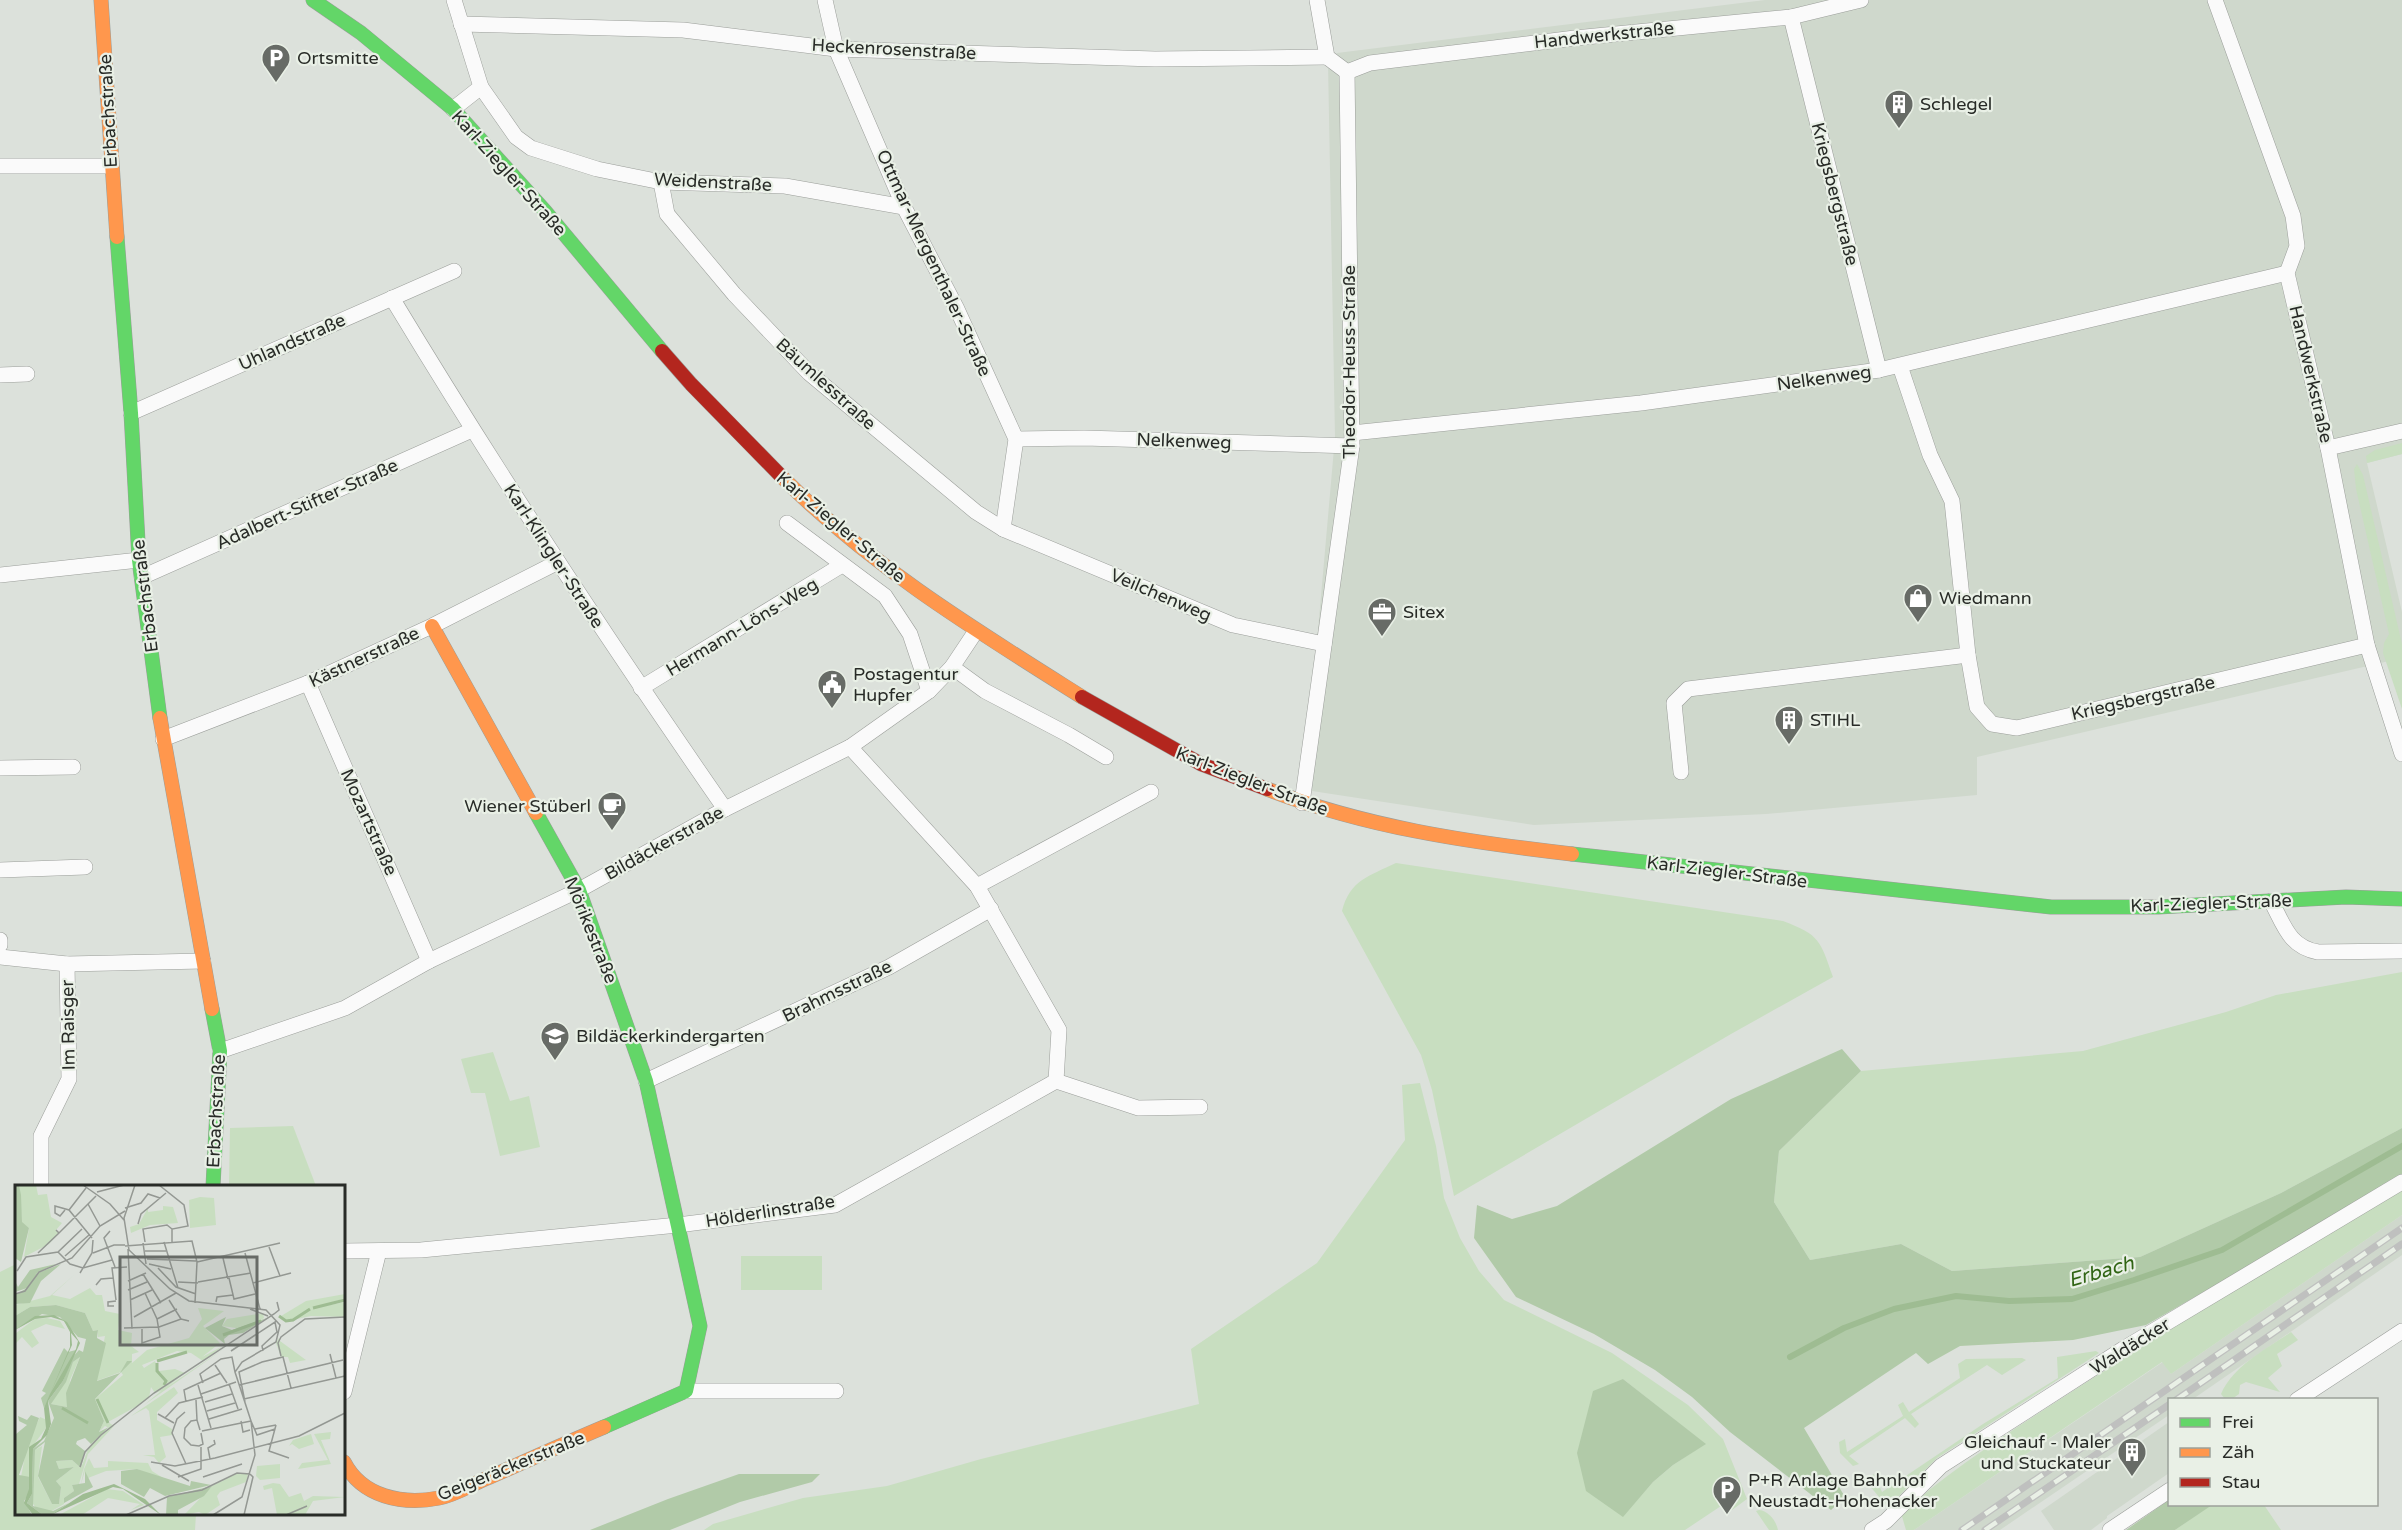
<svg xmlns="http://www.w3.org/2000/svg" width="2402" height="1530" font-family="'Varela Round',sans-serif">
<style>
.built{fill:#cfd8cc}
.green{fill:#c8dec0;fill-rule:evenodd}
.forest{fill:#b1caa8}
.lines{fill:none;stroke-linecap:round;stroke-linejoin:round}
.stream{stroke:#9ebc92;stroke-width:6}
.street-casing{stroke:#9b9e9a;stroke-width:16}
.fast-casing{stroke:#9b9e9a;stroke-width:15}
.slow-casing{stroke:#9b9e9a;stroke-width:15}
.jam-casing{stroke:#9b9e9a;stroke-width:15}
.street{stroke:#fafafa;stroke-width:15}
.fast{stroke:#63d668;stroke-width:14}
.slow{stroke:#ff974d;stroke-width:14}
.jam{stroke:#b3261e;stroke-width:14}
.rail-casing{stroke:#bfc0bf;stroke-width:7}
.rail{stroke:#e9f0e6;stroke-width:4.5;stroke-dasharray:14;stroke-linecap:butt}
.labels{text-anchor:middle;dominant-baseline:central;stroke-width:4.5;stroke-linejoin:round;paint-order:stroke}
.street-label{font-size:18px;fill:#282b27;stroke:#e9f0e6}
.poi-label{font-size:18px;fill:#282b27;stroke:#e9f0e6;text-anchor:start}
.water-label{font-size:20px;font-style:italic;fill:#306414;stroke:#e9f0e6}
.inset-river{fill:none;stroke:#9ebc92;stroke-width:3}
.inset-road{fill:none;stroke:#949893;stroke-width:1.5}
.view{fill:#676b66;fill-opacity:0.15;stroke:#676b66;stroke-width:3}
.inset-edge{fill:none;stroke:#282b27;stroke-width:3}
</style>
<rect width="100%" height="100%" fill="#dce1db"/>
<g class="built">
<path d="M1765,0H2402V454L2367,463L2402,612V658L1977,757V795L1766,814L1534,825L1312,791L1316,653L1335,437L1328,63L1337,53Z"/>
<path d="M2402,1215V1255L2193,1399L2170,1400L2169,1415L2000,1530H1914L2163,1362L2171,1374Z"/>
<path d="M2169,1422V1473L2107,1516V1518L2091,1530H2054L2041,1511Z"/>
</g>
<g class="green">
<path d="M2402,443V454L2367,463L2366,456L2375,450Z"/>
<path d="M2357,464L2363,475L2402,644V709L2383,653L2384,643L2389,634L2356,489L2354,469Z"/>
<path d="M1396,863L1783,921C1820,935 1820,940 1833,977L1731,1034L1454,1196L1432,1090L1421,1055L1342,911C1350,880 1369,876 1396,863Z"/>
<path d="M2402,972V1128L2281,1193L2140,1257L1952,1271L1901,1244L1810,1260L1774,1202L1779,1151L1861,1071L2083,1051L2226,1012L2276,995Z"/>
<path d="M493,1052L510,1101L529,1096L540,1147L500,1156L485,1093H471L461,1059Z"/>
<path d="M1420,1083L1436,1146L1444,1198L1460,1238L1479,1271L1504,1300L1612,1353L1688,1405L1723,1439L1747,1499L1732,1510L1721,1506L1685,1530H704L713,1524L803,1498L887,1486L981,1459L1199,1404L1191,1349L1317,1263L1405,1140L1402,1085ZM1623,1379L1705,1444L1673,1465L1653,1482L1623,1516Z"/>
<path d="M293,1126L316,1186H229L230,1128Z"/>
<path d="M2402,1187V1215L2171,1374L2162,1362L1914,1530H1906L1901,1513C1959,1463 2025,1422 2090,1380C2193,1314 2298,1251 2402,1187Z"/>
<rect x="741" y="1256" width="81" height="34"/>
<path d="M16,1264V1514H196L195,1530H0V1272Z"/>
<path d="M2291,1332L2298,1340L2277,1354L2282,1366L2268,1378L2280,1392L2246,1382L2240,1385L2239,1394L2232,1399H2225L2221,1394C2234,1365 2265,1350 2291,1332Z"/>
<path d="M2096,1351L2099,1353L1937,1458L1892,1503L1885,1504L1869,1485L1870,1477L1874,1474L1882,1492L1983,1424L2058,1378L2057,1357Z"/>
<path d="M2022,1358L2026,1360L2002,1375L1987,1365L1911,1414L1919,1424L1915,1428L1905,1418L1849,1456L1859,1464L1853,1466L1840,1453L1839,1442L1845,1439L1847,1452L1903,1416L1898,1405L1903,1402L1909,1412L1960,1378L1958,1364L1966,1359Z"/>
<path d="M2212,1504L2264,1505L2281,1530H2175Z"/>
<path d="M1759,1510C1769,1511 1776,1521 1778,1530H1769L1756,1511Z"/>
</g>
<g class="forest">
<path d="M1842,1049L1861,1071L1779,1151L1774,1202L1810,1260L1901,1244L1952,1271L2140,1257L2281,1193L2402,1128V1178L2146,1325L2073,1340L1960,1346L1928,1364L1916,1353L1804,1428L1845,1497L1831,1510L1730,1432L1692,1397L1655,1370L1594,1334L1516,1297L1474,1238L1477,1205L1512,1219L1557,1206L1731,1099Z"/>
<path d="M1623,1379L1706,1444L1673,1465L1653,1482L1623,1517L1586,1491L1577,1453L1593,1391Z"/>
<path d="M739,1474H820L812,1482L740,1502L670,1530H590L668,1499Z"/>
<path d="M2169,1500L2170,1504L2212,1505L2175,1530H2126Z"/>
</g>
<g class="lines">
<path class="stream" d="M1790,1357L1844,1328L1894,1309L1956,1296L2009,1301L2072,1299L2134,1280L2222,1250L2402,1146"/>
<g class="street-casing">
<g id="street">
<path d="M825,0L836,49L904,207L957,309L1016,439L1003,529"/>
<path d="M1317,0L1327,57L1347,72"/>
<path d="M2215,0L2293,216L2297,246L2287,273L2328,448L2367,645L2402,754"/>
<path d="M1791,17L1879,370"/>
<path d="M461,24L683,30L836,49L1155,59L1327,57"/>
<path d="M1347,72L1370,63L1575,38L1791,17L1861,0"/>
<path d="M481,87L516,137L531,148L597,169L661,182L785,186L904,207"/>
<path d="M453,109L481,87L454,0"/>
<path d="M0,166H111"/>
<path d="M661,182L667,214L734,294L809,373L976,512L1003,529L1233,625L1324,644"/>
<path d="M392,298C497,472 609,642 725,809"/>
<path d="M1900,366L1930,455L1952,501L1968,655L1977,707L1992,724L2017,728L2367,645"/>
<path d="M0,375L27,374"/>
<path d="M131,413L454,271"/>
<path d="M1352,433L1641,403L1879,370L2287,273"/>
<path d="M1016,439L1084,438L1352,446"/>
<path d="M2328,448L2402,431"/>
<path d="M787,523L885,596L910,634L929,691"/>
<path d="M0,575L139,560"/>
<path d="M142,577L472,430"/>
<path d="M952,667L985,691L1069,735L1106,757"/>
<path d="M308,683L429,961"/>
<path d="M641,688L842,565"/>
<path d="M163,739L308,683L432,626L558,562"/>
<path d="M850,747L977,886L1059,1030L1056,1081"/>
<path d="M0,768L73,767"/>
<path d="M1681,772L1674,703L1688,689L1968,655"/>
<path d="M1302,803L1352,446L1347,72"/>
<path d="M0,870L85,867"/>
<path d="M977,886L1151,792"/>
<path d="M2271,901C2284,925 2289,947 2318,952L2402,951"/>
<path d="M0,940V945"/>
<path d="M0,957L67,964L203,961"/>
<path d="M220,1051L345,1008L429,961L579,890L725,809L850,747L929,691L952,667L976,631"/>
<path d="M646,1081L889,967L991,909"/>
<path d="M41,1186V1136L69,1079L67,964"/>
<path d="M344,1251L421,1250L678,1225L835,1205L1056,1081L1138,1108L1200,1107"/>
<path d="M686,1391H836"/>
<path d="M344,1392L379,1251"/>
<path d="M2297,1400L2402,1331"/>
<path d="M1872,1530L1886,1521L1941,1466L2123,1349L2402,1182"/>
<path d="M2110,1530L2170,1490"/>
</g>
</g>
<g class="fast-casing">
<g id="fast">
<path d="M313,0L361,33L453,109L545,211L662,351"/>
<path d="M117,237L131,413L139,560L160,718"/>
<path d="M536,813L579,890L646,1081L700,1326L686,1391L604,1427"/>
<path d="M1572,854L2051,907H2158L2346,897L2402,899"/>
<path d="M212,1009L220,1051L213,1186"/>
</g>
</g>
<g class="slow-casing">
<g id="slow">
<path d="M101,0L117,237"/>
<path d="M781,476C869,565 977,631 1082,697"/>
<path d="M432,626L536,813"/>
<path d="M160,718L212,1009"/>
<path d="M1267,789C1365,827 1467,842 1572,854"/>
<path d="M344,1462C362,1497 402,1505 439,1498C456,1495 474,1483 490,1477C528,1460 566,1443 604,1427"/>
</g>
</g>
<g class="jam-casing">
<g id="jam">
<path d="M662,351L691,384L781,476"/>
<path d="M1082,697L1201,764L1267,789"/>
</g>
</g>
<use href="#street" class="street"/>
<use href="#fast" class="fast"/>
<use href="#slow" class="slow"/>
<use href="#jam" class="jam"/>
<g class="rail-casing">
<g id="rail">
<path d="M2176,1400L2402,1244"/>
<path d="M1962,1530L2402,1228"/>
<path d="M1985,1530L2170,1404"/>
</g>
</g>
<use href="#rail" class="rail"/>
</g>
<defs>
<g id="parking-pin" transform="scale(1.5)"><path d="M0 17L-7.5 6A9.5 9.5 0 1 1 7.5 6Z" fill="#676b66" stroke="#e9f0e6"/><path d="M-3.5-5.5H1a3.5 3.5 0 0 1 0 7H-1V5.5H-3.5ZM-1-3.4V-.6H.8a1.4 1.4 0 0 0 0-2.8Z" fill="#fff"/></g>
<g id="building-pin" transform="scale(1.5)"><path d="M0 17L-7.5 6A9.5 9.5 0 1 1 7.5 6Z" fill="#676b66" stroke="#e9f0e6"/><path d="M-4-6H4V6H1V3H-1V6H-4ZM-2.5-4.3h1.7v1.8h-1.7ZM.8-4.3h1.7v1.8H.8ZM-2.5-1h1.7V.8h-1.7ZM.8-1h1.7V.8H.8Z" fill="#fff"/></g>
<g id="shop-pin" transform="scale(1.5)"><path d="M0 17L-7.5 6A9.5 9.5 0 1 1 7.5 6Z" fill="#676b66" stroke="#e9f0e6"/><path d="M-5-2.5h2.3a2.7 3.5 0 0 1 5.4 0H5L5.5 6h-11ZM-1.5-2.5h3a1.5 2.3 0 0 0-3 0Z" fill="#fff"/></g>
<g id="office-pin" transform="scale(1.5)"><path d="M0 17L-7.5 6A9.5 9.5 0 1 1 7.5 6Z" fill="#676b66" stroke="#e9f0e6"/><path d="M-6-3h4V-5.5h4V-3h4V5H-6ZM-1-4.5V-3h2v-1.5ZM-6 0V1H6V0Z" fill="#fff"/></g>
<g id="civic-pin" transform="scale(1.5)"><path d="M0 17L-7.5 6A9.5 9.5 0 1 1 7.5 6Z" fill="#676b66" stroke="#e9f0e6"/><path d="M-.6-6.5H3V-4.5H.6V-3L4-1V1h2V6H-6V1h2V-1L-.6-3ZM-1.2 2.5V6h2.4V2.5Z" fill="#fff"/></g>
<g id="cafe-pin" transform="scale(1.5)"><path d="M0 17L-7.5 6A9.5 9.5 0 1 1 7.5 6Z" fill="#676b66" stroke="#e9f0e6"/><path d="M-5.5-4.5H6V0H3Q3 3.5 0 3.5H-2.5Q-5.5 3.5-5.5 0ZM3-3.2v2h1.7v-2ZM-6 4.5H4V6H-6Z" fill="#fff"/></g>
<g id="school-pin" transform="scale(1.5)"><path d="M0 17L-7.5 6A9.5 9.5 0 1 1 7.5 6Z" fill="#676b66" stroke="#e9f0e6"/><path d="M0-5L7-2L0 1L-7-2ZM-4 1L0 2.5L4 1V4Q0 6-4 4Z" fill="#fff"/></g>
</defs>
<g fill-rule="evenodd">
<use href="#parking-pin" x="276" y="58"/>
<use href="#building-pin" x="1899" y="104"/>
<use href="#shop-pin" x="1918" y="598"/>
<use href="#office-pin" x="1382" y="612"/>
<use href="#civic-pin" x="832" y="684"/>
<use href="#building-pin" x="1789" y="720"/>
<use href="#cafe-pin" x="612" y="806"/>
<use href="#school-pin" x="555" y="1036"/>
<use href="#building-pin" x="2132" y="1452"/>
<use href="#parking-pin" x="1727" y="1490"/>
</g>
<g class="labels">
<g class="street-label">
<text transform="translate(1604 35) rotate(-6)">Handwerkstraße</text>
<text transform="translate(894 49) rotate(3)">Heckenrosenstraße</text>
<text transform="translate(108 111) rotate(-93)">Erbachstraße</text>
<text transform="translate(509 173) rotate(48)">Karl-Ziegler-Straße</text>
<text transform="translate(713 182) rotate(3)">Weidenstraße</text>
<text transform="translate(1835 194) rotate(76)">Kriegsbergstraße</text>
<text transform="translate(934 263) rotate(65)">Ottmar-Mergenthaler-Straße</text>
<text transform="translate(292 342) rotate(-24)">Uhlandstraße</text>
<text transform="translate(1349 362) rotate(-90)">Theodor-Heuss-Straße</text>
<text transform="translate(2311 374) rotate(77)">Handwerkstraße</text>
<text transform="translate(1824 378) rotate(-8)">Nelkenweg</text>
<text transform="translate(826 384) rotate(42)">Bäumlesstraße</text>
<text transform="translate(1184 441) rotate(2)">Nelkenweg</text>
<text transform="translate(307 504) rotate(-24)">Adalbert-Stifter-Straße</text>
<text transform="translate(841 527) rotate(40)">Karl-Ziegler-Straße</text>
<text transform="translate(554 556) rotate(57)">Karl-Klingler-Straße</text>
<text transform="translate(1161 595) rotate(23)">Veilchenweg</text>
<text transform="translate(145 596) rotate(-97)">Erbachstraße</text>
<text transform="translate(742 627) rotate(-31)">Hermann-Löns-Weg</text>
<text transform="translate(364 657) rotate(-25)">Kästnerstraße</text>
<text transform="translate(2143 698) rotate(-13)">Kriegsbergstraße</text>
<text transform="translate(1252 781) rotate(21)">Karl-Ziegler-Straße</text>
<text transform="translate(369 822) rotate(66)">Mozartstraße</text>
<text transform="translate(664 843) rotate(-29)">Bildäckerstraße</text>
<text transform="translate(1727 872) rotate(7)">Karl-Ziegler-Straße</text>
<text transform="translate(2211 903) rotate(-2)">Karl-Ziegler-Straße</text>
<text transform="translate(591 930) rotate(68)">Mörikestraße</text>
<text transform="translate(837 991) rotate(-26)">Brahmsstraße</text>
<text transform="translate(68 1025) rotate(-91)">Im Raisger</text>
<text transform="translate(216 1111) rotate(-87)">Erbachstraße</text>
<text transform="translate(770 1211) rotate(-9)">Hölderlinstraße</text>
<text transform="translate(2130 1346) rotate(-32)">Waldäcker</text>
<text transform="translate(511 1466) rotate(-22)">Geigeräckerstraße</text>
</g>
<g class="poi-label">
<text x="297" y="58">Ortsmitte</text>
<text x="1920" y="104">Schlegel</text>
<text x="1939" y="598">Wiedmann</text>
<text x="1403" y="612">Sitex</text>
<text x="853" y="674">Postagentur<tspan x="853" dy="21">Hupfer</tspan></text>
<text x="1810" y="720">STIHL</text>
<text x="591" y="806" text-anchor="end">Wiener Stüberl</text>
<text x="576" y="1036">Bildäckerkindergarten</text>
<text x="2111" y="1442" text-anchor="end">Gleichauf - Maler<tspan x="2111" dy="21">und Stuckateur</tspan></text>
<text x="1748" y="1480">P+R Anlage Bahnhof<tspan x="1748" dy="21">Neustadt-Hohenacker</tspan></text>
</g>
<g class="water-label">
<text transform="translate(2101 1272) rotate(-16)">Erbach</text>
</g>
</g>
<g transform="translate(15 1185)">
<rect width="330" height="330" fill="#dce1db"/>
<path d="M4,0H21L23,10L32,9L36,32L47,38L41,45L44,48L34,59L9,72L14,43L7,38ZM185,12L199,13L201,40L175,43L174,15ZM148,21L158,22L163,38L135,40L116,48L115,42L124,39L133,23V27L148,25ZM59,90L37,110L55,114L75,103L81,110H87L90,126L105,129L103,145L117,148L116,161L124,167L117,169V178L132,165L174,153L187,134L183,123L209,126L188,141L205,158L187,172L208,161L188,176L176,168L162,166L127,180L129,183L140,176L144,186L160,184L170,188L152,202L210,163L129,220L146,206L140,208L136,202L134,213L126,219L93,237L99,241L73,269L64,299L57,300L59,306L49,313V319L35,327L21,323L16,316L20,265L27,261L23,292L37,319H44L46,302L41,296L59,282L44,284L41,276L57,275L66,283L73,264L94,243L90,241L84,247L89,236L80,214L108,190L106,187L81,196L90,151L83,152V145L78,146L70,128L41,120L15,122L0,131V120L35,111ZM330,109V113L300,123L330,117V132L296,131L272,136L266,131L291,116ZM248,128L249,133L228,144L207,141L212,134ZM32,133L45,136L50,144L31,139L16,146L24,158L17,163L7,152L0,159V149L5,145L20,134ZM264,153L265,156L291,175L275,178L273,172H266L261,158ZM65,172L55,195L52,222L36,219L58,177ZM159,202L163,208L142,227V235L157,244V250L145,252L151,272L144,278L139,272L128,270H140L134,226L131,223L116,231ZM25,232L32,235L31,243L14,266L15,292H6L12,260ZM316,247L315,254L306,255L316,279L283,284L287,278L313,275L299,249ZM296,249L299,259L284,264L277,259L274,261L278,255ZM74,273L79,283L93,282V276L133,278L137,286L153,296L122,284L91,286L73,293L70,286L66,299L69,284ZM265,279V293L245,295L241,291L242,281ZM221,289H233L231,297L205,307L202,311L205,320L190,330L184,327L169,330L197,301ZM258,298L265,299L274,312L286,308L289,316L298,311L330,312L298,316L290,330H262L257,303L249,305L248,301ZM92,304L108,306L129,320L116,325L125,319L93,313L67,330H44Z" fill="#c8dec0"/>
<path d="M0,0H4L6,10L7,37L14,43L6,77L0,73ZM41,79L20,89L46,79L26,96L15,118L0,119V110L12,103L0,107V96L3,102L15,85ZM41,120L70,128L78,146L83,145L82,153L91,158L82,196L105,188L112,176H117L80,214L89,236L84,247L94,242L76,259L70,253L62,256L61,259L70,266L66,283L57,275L41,276L44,284L59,282L41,296L46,302L44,319H37L23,291L30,257L20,265L18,321L38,326L54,318L36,330H28L12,318L17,309L18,264L29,256L39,233L33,216L48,196L56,174L64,165L68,167L71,154L63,152L45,132L27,129L0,145V131L15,122ZM65,172L51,208L52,222L36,219L51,197L58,177ZM211,132L207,141L217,145L252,133L228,148L214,150L209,154L210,159L190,143ZM49,163L53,167L61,165L29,223L26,213L31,208L27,206ZM16,230L24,233L4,290L15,292L14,309L9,316L17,330H0L1,249L12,240L4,236L3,231L12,235ZM122,284L175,301L176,296L196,300L150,311L135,303L129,312L106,299V286ZM70,286L78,302L49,318V313L59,306L57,300L70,298ZM197,301L189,311L163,325V330H151L152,312Z" fill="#b1caa8" fill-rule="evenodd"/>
<path d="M39,130L52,137L65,158L48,196L33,216L36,239L32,250L18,264L17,309L12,318L28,330H18L9,318L14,304V262L26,254L31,243L29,223L55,162V147L49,136L36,132L20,134L0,145L20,131ZM56,148L63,156L61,164L35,209L57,160ZM99,299L130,314L146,330L108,304L98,302L36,330L68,309Z" fill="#9ebc92" fill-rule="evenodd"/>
<path class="inset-river" d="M298,123L330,115M264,131L271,136L278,135L295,124M208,150L246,136M142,176L172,167M142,178V186L151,196L149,200M82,214L93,238M47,223L73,238"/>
<path class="inset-road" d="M68,0L95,19L109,35M120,0L109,33L114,65L155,104L174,116L251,125L265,140L261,157L227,177L220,187L236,236L240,270L227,312L198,330M144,0L169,20L173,41L157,44V57M82,7L109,0M73,19L85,41M110,23L126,18L133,9L145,13M50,25L45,31L40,28V21L54,25L77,53M54,25L71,3M123,39L126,29L151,8M41,45L44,48L81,11M95,46L89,53L100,82M130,57L128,44L152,40L157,44M149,57L163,103M128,58L131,79M110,61L177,56L182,77L180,118M254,62L265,91M113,64L117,144M130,66H151M43,67L55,79L68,83L97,75M23,68L44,48M78,68L99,60H110M230,68L245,124M50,71L74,50M208,73L213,94M132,74L181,76M182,77L265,58M134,79L156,84M143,83L161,102L181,109M2,86L11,72L43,67L67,44M65,88L77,68L78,55M128,89L146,118M214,93L219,114L240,109M113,96L131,88M163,97L183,98M183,97L236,88M238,98L276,88M81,100L86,94L98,93M113,105L132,97M0,109L10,106L24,87L57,73L85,41L110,26M101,115L97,83L112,82M115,115L137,105M154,115L166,134M201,117L202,112L218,110M99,121H93V117L101,116M235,124L253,131M119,132L161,108M142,134L162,124M109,143L144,142L166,134L174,136M127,144V158L145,152L142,134L130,108M216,166L260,137L262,147L247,161L248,166M315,169L321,193M266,171L263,158L266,152L290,134L330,132M200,180L212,198M188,198L185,189L206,174L217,172L220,187M214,199L223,224M183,200L196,243M224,200L328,175M186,209L221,197M229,214L330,191M181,215L182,235M171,217L169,205L206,188M190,217L217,209M230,217L224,187L247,177L268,172L276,203M192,226L220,218M170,227L162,234L157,248L171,279M143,229L159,238M150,233L164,218L188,212M194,234L227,224M226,236L228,247L235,245M236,236L242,250L260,244M261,240L254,266L274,273M240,244L261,240M185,245L182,235L176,236L170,243L169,253L176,260L184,261L188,259L186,248M187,246L236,236M195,274L193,263L200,259L199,255M136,277L160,281L200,273L284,251L330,228M147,280L174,296M65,282L70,267L86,250L139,208L259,129L264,125L262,117M163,292L186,284V262M188,292L227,279M111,330L154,311L187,305L222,288L235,289M229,330L238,292L235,289M271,330L292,321"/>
<path class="view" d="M105,72H242V160H105Z"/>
<rect width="330" height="330" class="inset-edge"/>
</g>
<rect x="2168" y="1398" width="210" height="108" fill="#e9f0e6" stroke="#9ca19a" stroke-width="1.5"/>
<rect x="2180" y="1418" width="30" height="9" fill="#63d668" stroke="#9ca19a" stroke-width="1.5"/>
<text x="2222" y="1428" font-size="18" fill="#282b27">Frei</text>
<rect x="2180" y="1448" width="30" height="9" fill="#ff974d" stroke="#9ca19a" stroke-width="1.5"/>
<text x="2222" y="1458" font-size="18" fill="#282b27">Zäh</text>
<rect x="2180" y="1478" width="30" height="9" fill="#b3261e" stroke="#9ca19a" stroke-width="1.5"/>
<text x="2222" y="1488" font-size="18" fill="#282b27">Stau</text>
</svg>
